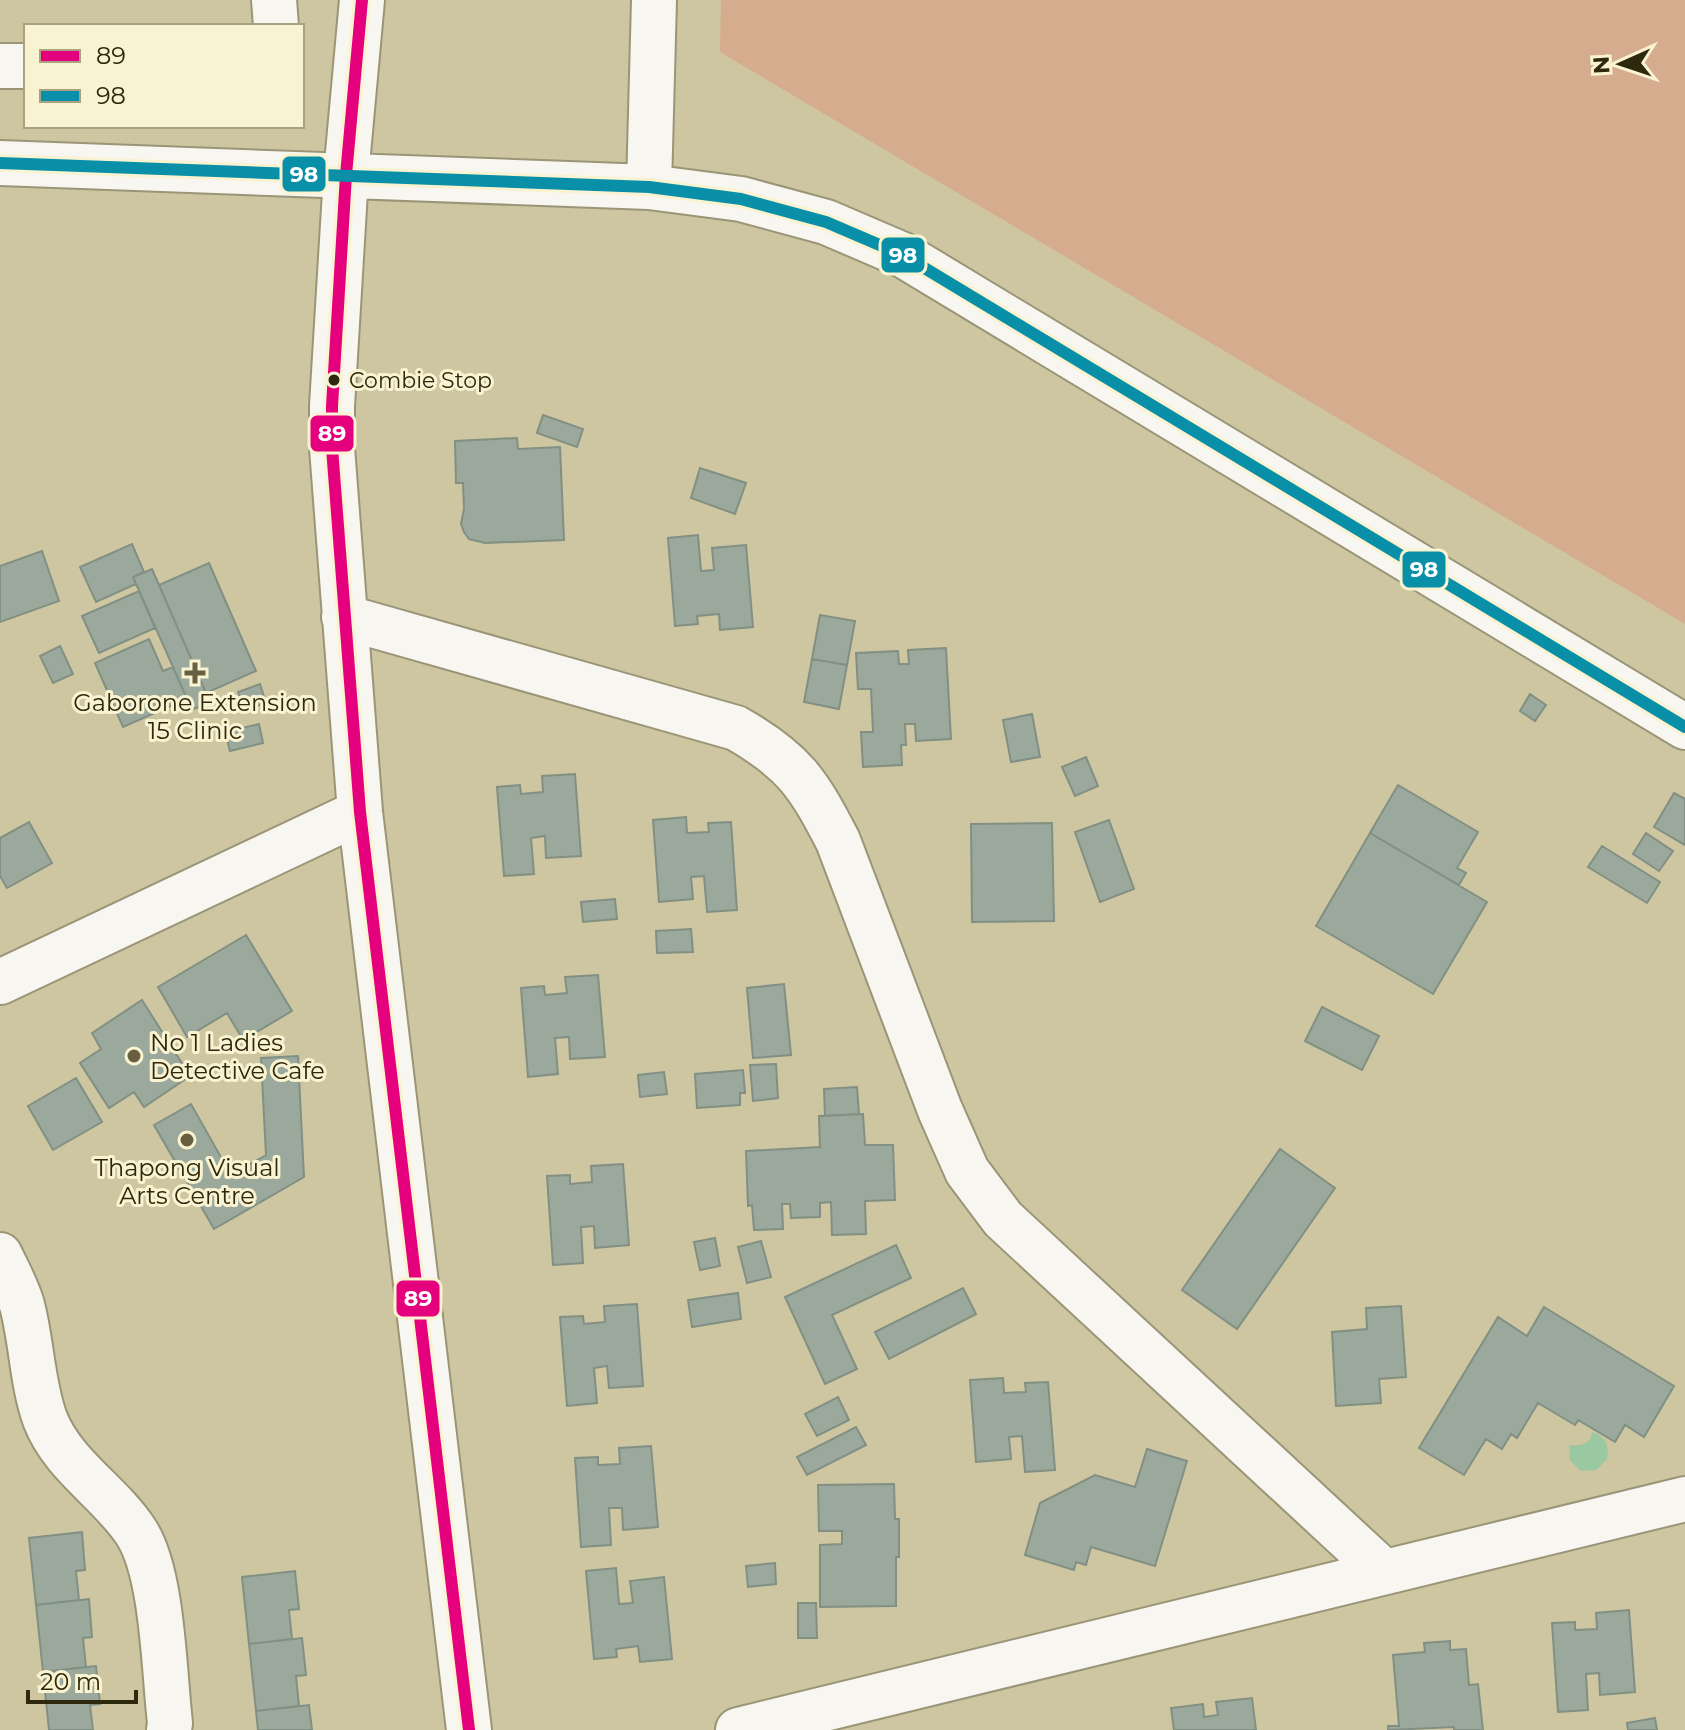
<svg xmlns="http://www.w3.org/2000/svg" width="1685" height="1730" font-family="Montserrat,sans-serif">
	<rect width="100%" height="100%" fill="#cec6a1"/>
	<path fill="#d6ac8f" d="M721,0h964v624l-965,-572z"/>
	<path fill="#9ac8a0" d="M1592,1432c13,4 18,14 15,27l-11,11 -15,1 -11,-11 -1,-15c10,1 21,1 23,-13z"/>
	<path fill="#9ba99d" stroke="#819083" stroke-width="2" d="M543,415l40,14 -6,18 -40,-14z
		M517,438l1,11 42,-2 4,93 -79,3 -16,-4 -5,-7 -3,-8 3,-15 -1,-26h-7l-1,-42z
		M700,468l46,15 -11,31 -44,-16z
		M698,535l3,36 13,-1 -2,-22 34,-3 7,82 -33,3 -1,-16 -22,2 1,8 -23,2 -7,-88z
		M132,544l12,28 -11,5 3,7 -40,18 -16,-35z
		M42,551l17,50 -59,21v-56z
		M209,563l47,108 -50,22 -47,-108z
		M152,569l58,133 -18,8 -59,-133z
		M139,591l16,37 -56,25 -17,-37z
		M820,615l35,6 -8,44 -35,-6z
		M149,639l14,32 10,-4 14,32 -64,28 -28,-64z
		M60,646l13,28 -20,9 -13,-27z
		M946,648l5,91 -35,2 -1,-17h-10l1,21h-5l1,20 -39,2 -2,-35h12l-2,-43h-13l-2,-36 42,-2 1,13h10l-1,-14z
		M812,659l35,6 -8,44 -35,-7z
		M260,684l6,19 -21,7 -7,-18z
		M1530,694l16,11 -11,16 -15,-10z
		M1032,714l8,43 -29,5 -8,-42z
		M259,724l4,19 -33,8 -5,-19z
		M1086,757l12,29 -23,10 -13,-29z
		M575,774l6,82 -35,2 -1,-22 -14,2 3,36 -30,2 -7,-89 23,-2 1,9 22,-2 -1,-16z
		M1398,785l80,47 -21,36 9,5 -7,12 -89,-52z
		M1674,793l11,6v46l-31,-18z
		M686,817l1,16 22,-1 -1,-9 23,-1 6,88 -30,2 -3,-36 -13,1 2,22 -34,3 -6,-82z
		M1109,820l25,69 -34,13 -25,-70z
		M29,822l23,41 -45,25 -7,-12v-38z
		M1052,823l2,98 -82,1 -1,-98z
		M1370,833l117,69 -54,92 -117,-68z
		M1646,833l27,18 -14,20 -26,-17z
		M1602,846l58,36 -13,21 -59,-36z
		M615,899l2,20 -34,3 -2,-20z
		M691,929l2,23 -36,1 -1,-22z
		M246,935l46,76 -49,29 -16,-27 -40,24 -29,-50z
		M598,975l7,82 -35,2 -1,-22 -14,1 3,36 -30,3 -7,-89 23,-2 1,9 22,-2 -2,-16z
		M784,984l7,71 -38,3 -6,-70z
		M142,1000l48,76 -46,31 -10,-15 -25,16 -29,-45 21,-14 -9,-16z
		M1322,1007l57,29 -17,34 -57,-29z
		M298,1056l6,121 -90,52 -60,-104 37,-21 40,71 35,-20 -5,-97z
		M776,1064l2,34 -25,3 -3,-36z
		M743,1070l2,23h-5v12l-43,3 -2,-34z
		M664,1072l3,22 -27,3 -2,-22z
		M76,1078l26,44 -49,28 -25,-44z
		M857,1087l2,27 -34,2 -1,-27z
		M863,1114l2,31h28l2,55 -30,1 1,33 -34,1 -1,-33 -11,1v14l-29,1 -1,-14h-8l1,25 -29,1 -2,-25 -4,1 -2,-55 74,-4 -1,-31z
		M1280,1149l55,39 -98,141 -55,-39z
		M623,1164l6,81 -34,3 -1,-22 -13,1 2,36 -30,2 -6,-89 23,-1v9l22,-2 -1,-16z
		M715,1238l5,28 -20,4 -6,-28z
		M761,1241l10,36 -24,6 -9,-36z
		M896,1245l15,33 -79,37 25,54 -32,15 -40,-87z
		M963,1288l13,26 -87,45 -14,-27z
		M738,1293l3,26 -49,8 -4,-27z
		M637,1304l6,82 -34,2 -2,-22 -13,2 3,35 -30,3 -7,-89 23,-1 1,8 21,-2 -1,-16z
		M1401,1306l5,71 -27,2 2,24 -45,3 -4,-74 35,-3 -1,-21z
		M1544,1307l130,79 -30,51 -19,-12 -10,17 -37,-22 -3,5 -37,-22 -21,35 -6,-4 -9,15 -16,-10 -22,36 -45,-27 79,-131 29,19z
		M1003,1378l1,15 22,-1 -1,-9 23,-1 7,88 -30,2 -3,-36 -13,1 2,22 -35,3 -6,-82z
		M838,1397l11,23 -32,16 -12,-22z
		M856,1427l10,18 -59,30 -10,-18z
		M651,1446l7,81 -35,3 -1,-22h-13l2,37 -30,2 -6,-89 23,-1v8l22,-1 -1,-16z
		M1147,1449l40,12 -32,105 -64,-19 -5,18 -10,-3 -2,8 -49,-15 15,-52 55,-28 40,12z
		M894,1484l1,35h4v38h-3v49l-76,1v-62l22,-1v-13h-23l-1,-46z
		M82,1532l3,38 -9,1 3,29 -43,5 -7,-67z
		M775,1563l1,21 -28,3 -2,-21z
		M616,1568l3,36 14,-1 -3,-22 34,-4 8,82 -32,3 -2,-16 -22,3 1,8 -23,2 -8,-88z
		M295,1571l4,38 -10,1 3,29 -43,5 -7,-67z
		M89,1599l3,38 -9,1 3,29 -43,5 -7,-67z
		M798,1603h18l1,35h-19z
		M1629,1610l6,82 -35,3 -1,-22 -13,1 2,36 -30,2 -6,-89 23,-1v8l22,-1 -1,-16z
		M302,1638l4,37 -10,1 3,30 -43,5 -7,-67z
		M1450,1641v9l16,-1 3,36 9,-1 5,46h-29v-3l-66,3v-4h11l-6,-71 32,-3 -1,-9z
		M96,1666l4,38 -10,1 3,25h-44l-6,-58z
		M1252,1698l4,32h-82l-3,-22 32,-4 1,13 14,-2 -2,-13z
		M309,1705l3,25h-54l-2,-19z
		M1655,1718l2,12h-29l-1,-7z"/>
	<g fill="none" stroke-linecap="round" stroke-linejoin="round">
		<g stroke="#9b9577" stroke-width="48">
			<path id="minor" d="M274,0l2,26
				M362,0l-16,175 -14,231v42l28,364 109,918
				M0,66h26
				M0,163l649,24 92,12 85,23 77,33 782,472
				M649,187l5,-187
				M344,617l392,111c58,33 72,55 102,113l102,269 27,61 36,48 380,352
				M0,982l360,-170
				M0,1255c8,17 17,33 22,50 10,38 10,78 23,114 18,47 65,73 91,113 27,41 28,140 34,191l-1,7
				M738,1730l947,-231"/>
		</g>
		<use href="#minor" stroke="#f8f6f1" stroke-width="44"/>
		<g stroke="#faf3d1" stroke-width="18">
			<path id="bus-1" d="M362,0l-16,175 -14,231v42l28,364 109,918"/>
		</g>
		<g stroke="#faf3d1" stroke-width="18">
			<path id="bus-2" d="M0,163l649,24 92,12 85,23 77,33 782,472"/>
		</g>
		<use href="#bus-1" stroke="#e5007d" stroke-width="12"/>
		<use href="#bus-2" stroke="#098fa7" stroke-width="12"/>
	</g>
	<circle fill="#2e280c" stroke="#faf3d1" stroke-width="3" cx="334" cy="380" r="7"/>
	<g fill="#665f40" stroke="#faf3d1" stroke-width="3">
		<path d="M191 661h8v8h8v8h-8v8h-8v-8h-8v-8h8z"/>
		<circle cx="134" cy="1056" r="8"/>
		<circle cx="187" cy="1140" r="8"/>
	</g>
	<g text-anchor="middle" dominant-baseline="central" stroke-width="6" stroke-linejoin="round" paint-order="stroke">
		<g font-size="22" fill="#2e280c" stroke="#faf3d1" text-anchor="start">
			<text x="349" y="380">Combie Stop</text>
		</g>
		<g font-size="24" fill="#2e280c" stroke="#faf3d1">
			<text x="195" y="702">Gaborone Extension<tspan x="195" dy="28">15 Clinic</tspan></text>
			<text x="150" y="1042" text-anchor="start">No 1 Ladies<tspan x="150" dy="28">Detective Cafe</tspan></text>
			<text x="187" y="1167">Thapong Visual<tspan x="187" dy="28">Arts Centre</tspan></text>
		</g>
	</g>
	<g stroke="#faf3d1" stroke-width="3">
		<rect x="281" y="155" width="46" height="38" rx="8" fill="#098fa7"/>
		<rect x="880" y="236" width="46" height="38" rx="8" fill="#098fa7"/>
		<rect x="309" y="414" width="46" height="39" rx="8" fill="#e5007d"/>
		<rect x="1401" y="550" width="46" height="39" rx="8" fill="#098fa7"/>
		<rect x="395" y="1279" width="46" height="39" rx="8" fill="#e5007d"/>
	</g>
	<g font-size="22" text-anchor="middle" font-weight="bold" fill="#fff">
		<text x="304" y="182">98</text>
		<text x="903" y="263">98</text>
		<text x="332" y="441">89</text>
		<text x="1424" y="577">98</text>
		<text x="418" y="1306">89</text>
	</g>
	<rect x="24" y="24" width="280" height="104" fill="#faf3d1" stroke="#a8a282" stroke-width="2"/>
	<rect x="40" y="50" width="40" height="12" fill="#e5007d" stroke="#a8a282" stroke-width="2"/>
	<text x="96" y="64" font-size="24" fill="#2e280c">89</text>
	<rect x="40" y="90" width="40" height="12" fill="#098fa7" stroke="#a8a282" stroke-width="2"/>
	<text x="96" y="104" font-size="24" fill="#2e280c">98</text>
	<g transform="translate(1621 64) rotate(267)" stroke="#faf3d1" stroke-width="6" paint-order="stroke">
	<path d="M0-6L14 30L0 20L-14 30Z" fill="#2e280c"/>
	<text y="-12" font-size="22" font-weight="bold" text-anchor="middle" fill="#2e280c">N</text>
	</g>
	<path d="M28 1690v12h108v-12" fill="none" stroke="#2e280c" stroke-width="4"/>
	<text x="40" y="1690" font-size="24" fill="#2e280c" stroke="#faf3d1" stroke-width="6" paint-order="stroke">20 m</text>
</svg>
